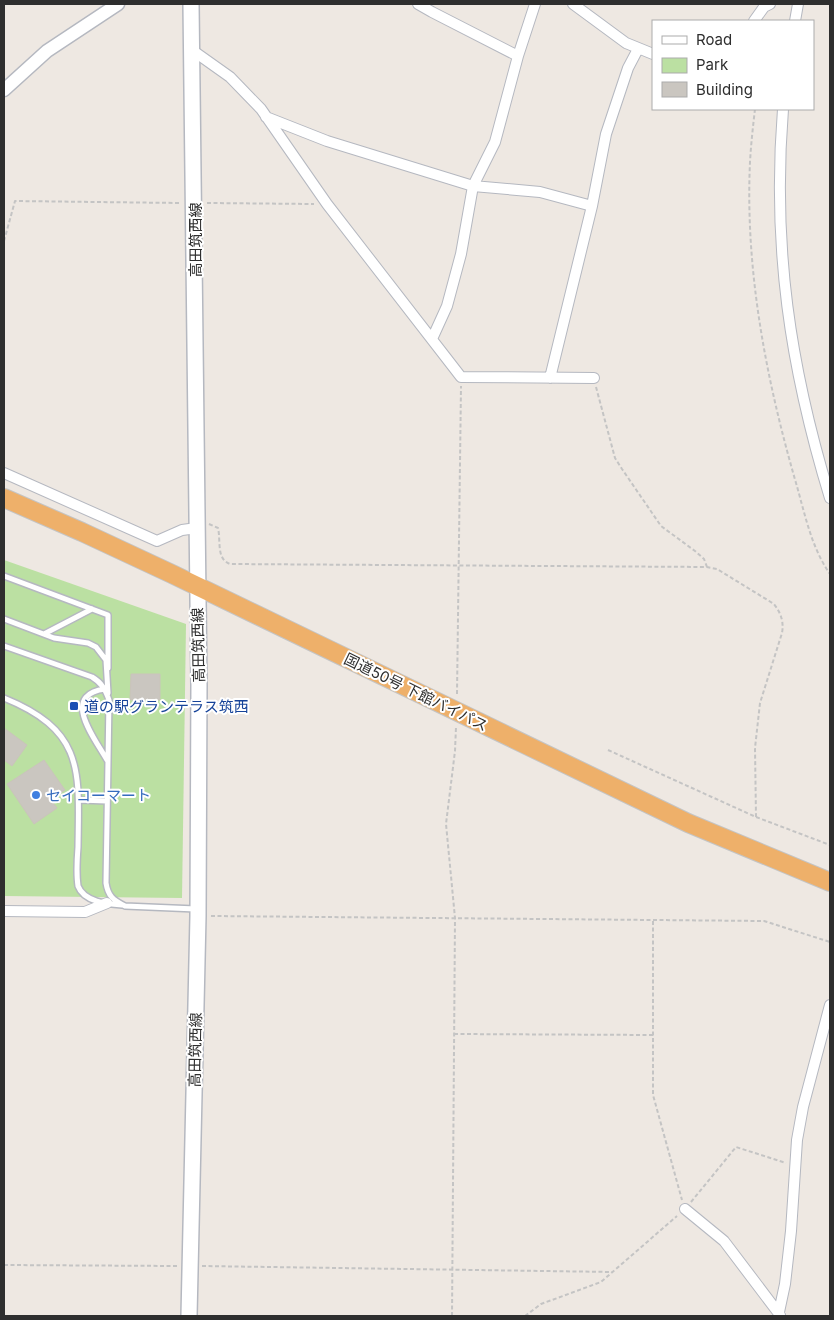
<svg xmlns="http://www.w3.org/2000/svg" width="834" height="1320" font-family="Inter,'Noto Sans JP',sans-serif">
	<rect width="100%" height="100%" fill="#eee8e2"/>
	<path fill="#bbe0a2" d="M4,560l182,64 -4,274 -178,-2z"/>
	<path fill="#cac6c0" stroke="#cac4bb" d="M131,674h29v26h-30z
		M4,728l23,17 -15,21 -8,-6z
		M44,760l21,30 -14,10 6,8 -23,16 -27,-40z"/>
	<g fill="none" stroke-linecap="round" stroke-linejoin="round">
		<g stroke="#b5b8c0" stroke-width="8">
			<path id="service" d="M4,576l104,39v53
				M4,619l50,19 34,5 8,4 10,13 2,33
				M44,634l48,-25
				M4,646l88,31c10,6 13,12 17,23l-3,183c2,13 7,17 19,23l71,3
				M105,689c-45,6 -11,48 2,71
				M4,698c81,33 75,73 74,149 -1,13 -2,26 0,39 6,16 29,18 44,19
				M79,800l28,1"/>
		</g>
		<g stroke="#b5b8c0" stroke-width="12">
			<path id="minor" d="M418,4l14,8 86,44
				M573,4l53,39 27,11
				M754,21l10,-14 6,-3
				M795,21l3,-17
				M192,50l38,27 31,32 66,95 134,173 133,1
				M783,109c-11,138 7,258 47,389
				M266,117l61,24 146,45 67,6 52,14
				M432,339l15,-33 14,-52 12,-68 22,-44 23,-86 17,-52
				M550,378l42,-172 14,-72 22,-66 10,-19
				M4,473l153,68 25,-11 15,-2
				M4,911l81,1 22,-9
				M685,1209l39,32 56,74
				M779,1312l6,-28 6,-53 6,-91 6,-33 27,-102"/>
		</g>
		<g stroke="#b5b8c0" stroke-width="15">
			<path id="tertiary" d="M4,90l43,-39 71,-47"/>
		</g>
		<g stroke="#b5b8c0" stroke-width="18">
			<path id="secondary" d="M189,1316l9,-400 1,-232 -8,-680"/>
		</g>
		<g stroke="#c4c4c4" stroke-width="20">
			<path id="trunk" d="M4,498l78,34 90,42 516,249 142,59"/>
		</g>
		<path stroke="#c4c4c4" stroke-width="2" stroke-dasharray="4 2.5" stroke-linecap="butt" d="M755,109c-2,17 -4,35 -5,53 -5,108 16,217 46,321 9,31 15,64 34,91
			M207,203l107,1
			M4,241l11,-40 164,2
			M596,387l19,71 7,11 39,57 34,25 9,8 3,8
			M209,524l9,4c3,13 -2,31 12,36l477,3 10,2 57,35c7,9 10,18 8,29l-22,70 -5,45 1,69
			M457,694l4,-308
			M608,750l148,67 74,28
			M211,916l553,5 66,21
			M653,921v174l29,105
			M454,1034l199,1
			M691,1202l45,-55 50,16
			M4,1265l173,1
			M202,1266l410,6
			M452,1316l3,-398 -9,-94 9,-73 1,-24
			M525,1316l16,-12 60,-22 76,-66"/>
		<use href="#service" stroke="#fff" stroke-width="5"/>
		<use href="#minor" stroke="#fff" stroke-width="10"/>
		<use href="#tertiary" stroke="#fff" stroke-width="12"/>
		<use href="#secondary" stroke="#fff" stroke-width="15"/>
		<use href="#trunk" stroke="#eeb06a" stroke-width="18"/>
	</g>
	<rect fill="#1a4fb4" stroke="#fff" stroke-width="2" x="69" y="701" width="10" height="10" rx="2.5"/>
	<circle fill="#3f7fe0" stroke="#fff" stroke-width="2" cx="36" cy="795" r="5"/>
	<g text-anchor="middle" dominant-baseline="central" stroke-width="4" stroke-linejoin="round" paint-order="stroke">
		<g font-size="15" fill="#2e2e2e" stroke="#fff">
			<text transform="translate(195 240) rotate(-90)">高田筑西線</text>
			<text transform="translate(198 645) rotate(-91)">高田筑西線</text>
			<text transform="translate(416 692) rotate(26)">国道50号 下館バイパス</text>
			<text transform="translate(195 1050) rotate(-89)">高田筑西線</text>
		</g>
		<g font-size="15" fill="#164399" stroke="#fff" text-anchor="start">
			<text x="84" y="706">道の駅グランテラス筑西</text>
		</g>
		<g font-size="15" fill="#366cbe" stroke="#fff" text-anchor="start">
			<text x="46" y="795">セイコーマート</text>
		</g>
	</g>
	<rect width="834" height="1320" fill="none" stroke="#2e2e2e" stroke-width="10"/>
	<rect x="652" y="20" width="162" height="90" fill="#ffffff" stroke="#ababab"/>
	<rect x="662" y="36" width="25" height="8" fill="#ffffff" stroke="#ababab"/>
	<text x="696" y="45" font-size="15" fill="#2e2e2e">Road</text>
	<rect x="662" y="58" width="25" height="15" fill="#bbe0a2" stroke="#ababab"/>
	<text x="696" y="70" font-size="15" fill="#2e2e2e">Park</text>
	<rect x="662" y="82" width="25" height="15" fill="#cac6c0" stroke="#ababab"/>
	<text x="696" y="95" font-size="15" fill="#2e2e2e">Building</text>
</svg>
